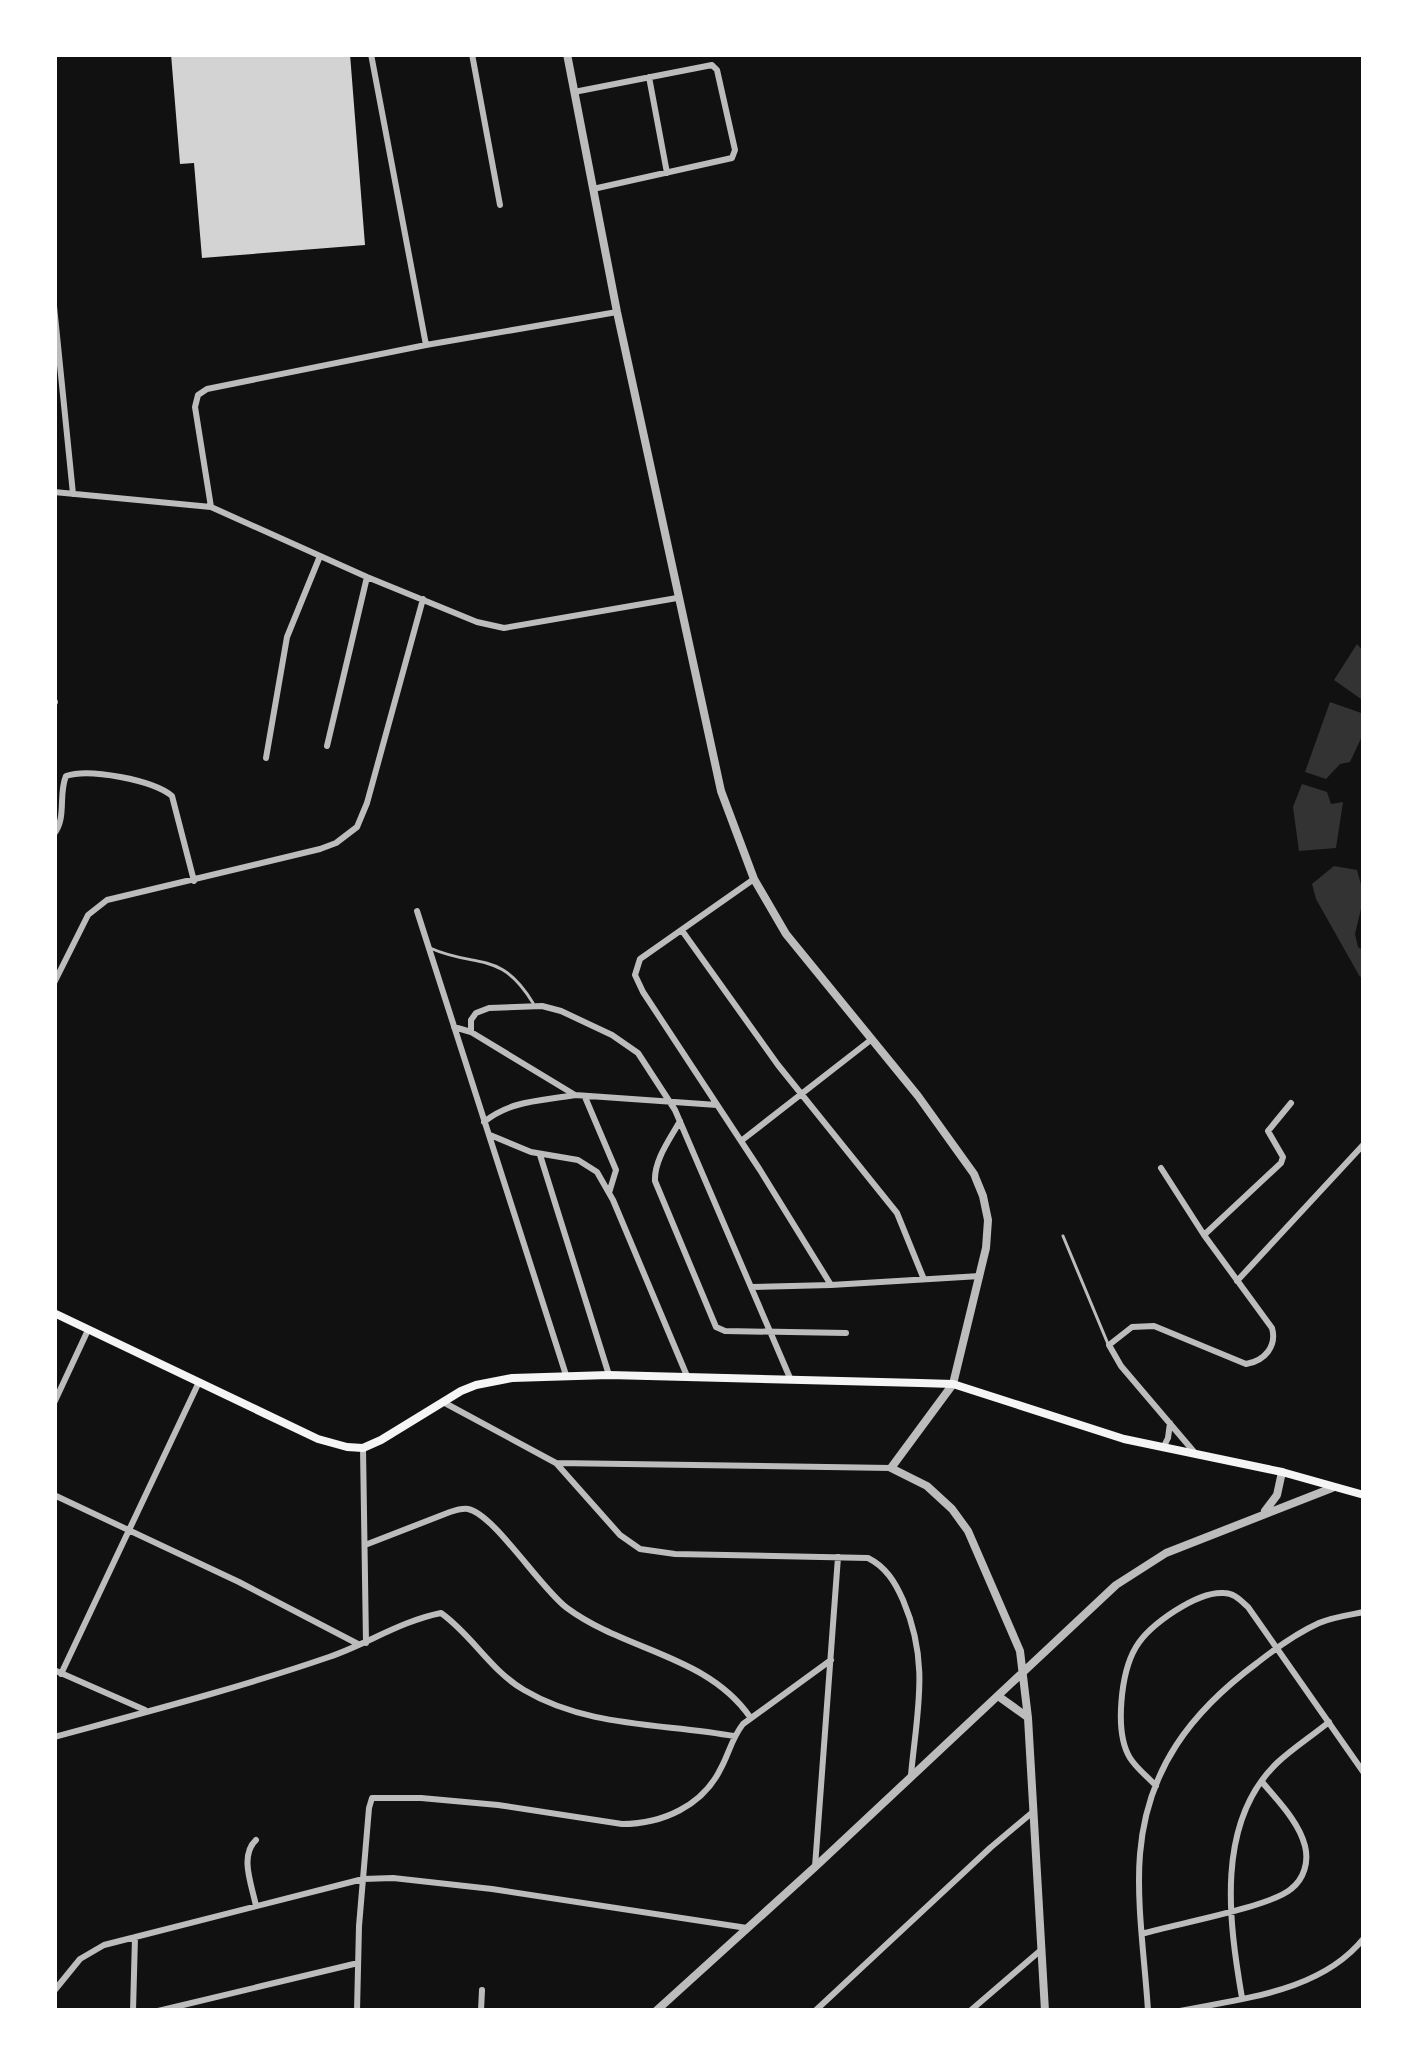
<svg xmlns="http://www.w3.org/2000/svg" width="1418" height="2065" font-family="'DM Sans',sans-serif">
	<rect width="100%" height="100%" fill="#111"/>
	<path fill="#333" d="M1357,644l7,8v49l-30,-21z
		M1330,702l34,12v18l-14,30 -10,2 -14,15 -21,-7z
		M1302,784l25,8 4,12 12,-2 -7,46 -37,3 -6,-44z
		M1334,866l23,4 7,26 -9,38 3,13 6,4v24l-4,2 -44,-78 -4,-15z"/>
	<path fill="#d3d3d3" d="M171,54h179l15,191 -163,13 -8,-95 -14,1z"/>
	<g fill="none" stroke-linecap="round" stroke-linejoin="round">
		<path stroke="#bcbcbc" stroke-width="3" d="M430,948c47,21 70,1 103,55
			M1063,1236l45,108"/>
		<path stroke="#bcbcbc" stroke-width="6" d="M371,54l55,291
			M472,54l28,151
			M649,77l18,96
			M574,92l138,-27 5,5 18,80 -3,8 -139,31
			M54,306l19,188
			M54,492l157,15 156,70 110,45 27,6 173,-30
			M211,507l-16,-100 3,-12 9,-6 219,-44 191,-33
			M54,702h1
			M327,746l40,-169
			M266,758l21,-121 33,-81
			M54,834c13,-17 4,-39 12,-58 23,-8 87,4 106,20l22,85
			M754,879l-114,80 -5,16 8,17 117,178 71,115 149,-9
			M417,911l149,464
			M683,932l95,133 119,148 26,64
			M54,983l34,-68 19,-15 213,-51 16,-6 21,-16 10,-24 56,-204
			M454,1027l17,5 104,63 142,10
			M471,1032v-12l5,-7 13,-5 53,-2 19,5 51,24 26,18 37,57 115,268
			M585,1097l31,73 -7,23
			M680,1121c-10,18 -26,39 -25,60l61,146 9,4 121,2
			M484,1122c27,-22 58,-21 91,-27
			M490,1135l41,17 47,8 19,12 16,28 74,176
			M741,1141l131,-102
			M540,1155l69,220
			M1161,1168l43,67 68,93c5,18 -7,33 -26,36l-92,-38 -22,1 -23,18 12,21 74,87
			M1204,1235l77,-72 2,-6 -15,-26 23,-28
			M1237,1281l127,-137
			M751,1287l80,-2
			M443,1402l113,61 335,5
			M54,1403l34,-73
			M363,1448l3,195
			M1163,1448l5,-10 2,-15
			M556,1463l64,72 20,14 35,5 193,4c18,9 27,24 35,42 27,63 14,110 8,175
			M54,1495l185,87 119,62
			M365,1545l85,-33c6,-2 12,-4 18,-3 26,5 73,80 99,99 58,43 140,47 183,109
			M54,1670l91,40
			M61,1674l138,-292
			M54,1737c92,-25 185,-49 275,-80 38,-13 72,-36 112,-44 31,22 50,58 83,77 64,38 139,33 210,46
			M1156,1786c-8,-9 -19,-17 -26,-28 -16,-26 -9,-86 6,-111 13,-22 61,-56 88,-54 10,0 16,7 24,14l116,166
			M815,1867l23,-310
			M256,1906c-4,-21 -17,-50 0,-66
			M1145,1933c31,-9 125,-26 146,-44 13,-10 18,-27 14,-43 -6,-24 -27,-45 -42,-63
			M54,1991l26,-32 24,-14 259,-66 30,-1 99,11 255,39
			M1242,1998c-13,-76 -27,-175 35,-235 16,-15 35,-27 52,-41
			M133,2011l2,-74
			M158,2011l200,-48
			M357,2011l2,-85 10,-118 3,-10h49l77,7 124,19c40,0 81,-18 99,-56 8,-15 11,-30 22,-44l88,-64
			M481,2011l1,-21
			M815,2011l175,-163 44,-37
			M970,2011l71,-61
			M1148,2011c-3,-50 -12,-108 -8,-157 7,-85 51,-142 117,-191 19,-15 40,-30 62,-40 14,-6 30,-8 45,-11
			M1180,2011c63,-13 141,-19 184,-73"/>
		<path stroke="#bcbcbc" stroke-width="8" d="M567,54l50,258 104,479 33,88 32,55 132,162 56,78 9,22 5,24 -2,28 -33,136 -62,84 36,18 25,23 16,22 52,120 8,67 17,293
			M1265,1511l12,-16 5,-23
			M998,1696l28,20
			M656,2011l159,-144 301,-282 50,-32 166,-65"/>
		<path stroke="#f5f5f5" stroke-width="8" d="M54,1313l264,126 29,8 16,1 18,-8 80,-49 15,-6 36,-7 97,-3 311,8 33,1 171,55 158,33 82,23"/>
	</g>
	<rect width="1418" height="2065" fill="none" stroke="#ffffff" stroke-width="114"/>
</svg>
